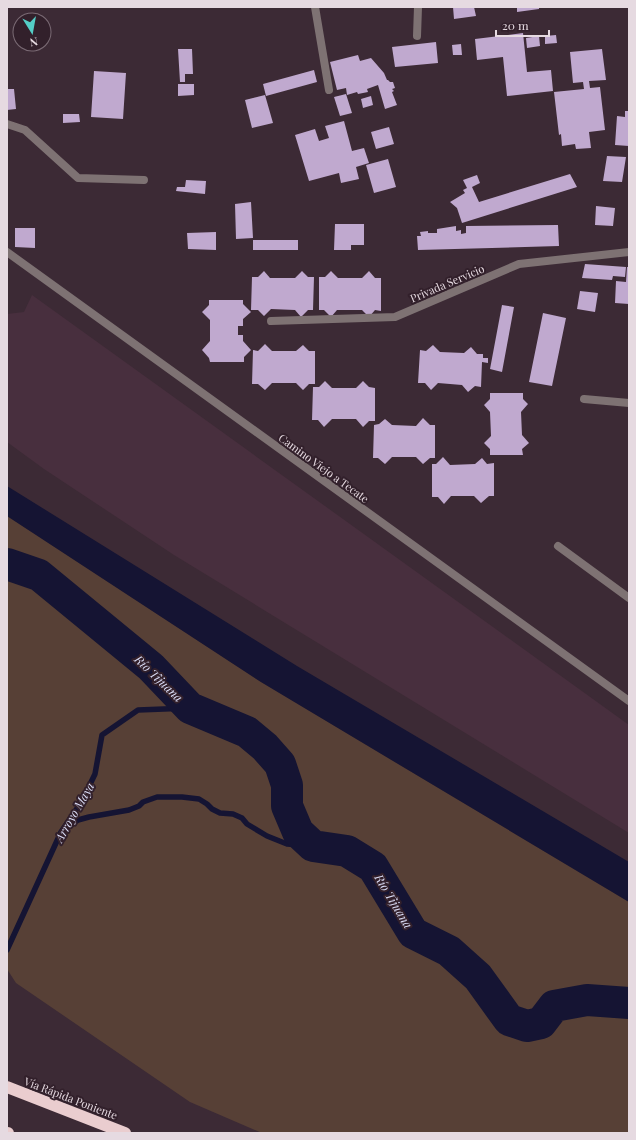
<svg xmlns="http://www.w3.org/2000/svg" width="636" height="1140" font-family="'Playfair Display',serif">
	<rect width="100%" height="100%" fill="#3c2a35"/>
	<path fill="#482f3e" d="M32,295l597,430v108l-455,-278 -130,-86 -37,-27v-128l17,-2z"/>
	<path fill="#574036" d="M7,516l254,166 368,220v231h-367l-72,-31 -174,-119 -9,-14z"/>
	<path fill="#151433" d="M7,486l290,180 332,196v40l-368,-220 -254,-166z"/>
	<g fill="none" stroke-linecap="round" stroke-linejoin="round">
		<path stroke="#151433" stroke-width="5.5" d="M64,830l14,-10 11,-3 40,-7 10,-4 4,-4 14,-5h25l17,2 8,5 5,5 8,4 13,1 9,4 5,6 20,12 20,8 26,2
			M7,950l54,-118 21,-31 13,-27 7,-39 36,-25 52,-2"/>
		<path stroke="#151433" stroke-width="32" d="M7,564l32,11 112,92 39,41 57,24 18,15 15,17 7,21v21l11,26 15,14 34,5 26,16 40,66 36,18 29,26 31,43 18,6 14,-3 13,-17 33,-6 42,3"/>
	</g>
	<path fill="#c0a9cf" d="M453,7h21l2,9 -22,3z
		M517,7h22v2l-22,3z
		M523,33l4,39 24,-2 2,21 -46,5 -4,-39 -26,3 -2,-21z
		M556,35l1,8 -12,1v-8z
		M539,36l1,10 -13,2 -1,-10z
		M436,42l2,21 -43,4 -3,-20z
		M461,44l1,11h-9l-1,-10z
		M178,49h14l1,25h-8v8h-5z
		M602,49l4,31 -17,1 1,7 10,-1 5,43 -16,2 2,16 -15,1 -1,-5 -13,2 -1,-12 -2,1 -5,-43 30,-3 -1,-7 -10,1 -3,-31z
		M358,55l2,6 11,-3 13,15 3,7h1l2,2h3l2,6 -3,1 2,2 -2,1 5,13 -12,4 -7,-24 -11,4 1,3 -10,2 -1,-2 -10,3 -1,-7 -9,2 -7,-28z
		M314,70l3,12 -51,14 -3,-12z
		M94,71l32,2 -3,46 -32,-2z
		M178,84h16v11l-16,1z
		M7,89h7l2,20 -9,1z
		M346,94l6,19 -12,3 -6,-19z
		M265,95l8,28 -21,5 -7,-28z
		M371,96l2,9 -10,3 -2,-9z
		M625,111h4v35l-14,-1 2,-29 8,1z
		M63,114h16l1,8 -17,1z
		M344,121l8,30 12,-3 5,15 -13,4 3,12 -18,4 -2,-10 -30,8 -14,-46 20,-6 4,12 10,-3 -4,-12z
		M389,127l5,17 -18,5 -5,-17z
		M607,156l19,1 -4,25 -19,-1z
		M388,159l8,28 -22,6 -8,-28z
		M570,174l7,13 -115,36 -5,-15 -7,-6 15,-9 -2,-3 4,-2 -4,-8 14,-5 3,8 -8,4 7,15z
		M186,180l20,1 -1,13 -29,-3 1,-4h8z
		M251,202l2,36 -17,1 -1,-35z
		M596,206l19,2 -2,18 -18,-1z
		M335,224h29v21h-13v5h-17z
		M558,225l1,21 -141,4 -1,-14h4l-1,-4 8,-1v2h9v-4l19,-3v5l5,-1v4l5,-1v-7z
		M15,228h20v20l-20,-1z
		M216,232v18l-28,-1 -1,-16z
		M253,240h45v10h-45z
		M585,264l41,3 -1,10 -12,-1 -1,4 -30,-2z
		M627,267h2v37l-14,-1 1,-22 10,1z
		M264,271l6,7h25l7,-7 6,6h6l-1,33h-5l-7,7 -6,-7 -24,-1 -7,7 -6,-6h-7l1,-33h6z
		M331,271l7,7h24l7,-7 6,7h6v33l-6,-1 -6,7 -7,-7h-25l-6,7 -7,-7h-5v-33h6z
		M580,291l18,2 -3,19 -18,-3z
		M209,300h34v4l8,8 -8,7v7h-5v9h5v6l8,9 -7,7v5h-34l-1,-4 -7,-8 8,-9v-21l-8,-8 7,-7z
		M502,305l12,2 -12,65 -12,-3z
		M543,313l23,5 -14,68 -23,-4z
		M265,344l7,7h24l7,-6 6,6h6v33h-6l-6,6 -7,-7h-24l-7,7 -7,-6h-6l1,-34 5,1z
		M433,345l7,7 24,1 7,-6 6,7h6v4h5v5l-6,-1 -1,25 -6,-1 -7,6 -6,-7 -24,-2 -7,7 -6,-7h-7l2,-33 6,1z
		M325,381l7,7h24l7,-7 6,6 6,1v33h-6l-6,6 -7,-8h-24l-8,8 -6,-7h-6l1,-33h6z
		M490,393h33v6l5,5 -7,8 1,23 7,8 -7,6 1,6h-33v-6l-6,-6 7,-7 -1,-24 -6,-7 6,-6z
		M423,418l7,7h5v33h-5l-7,6 -7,-7h-24l-7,7 -7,-6h-5l1,-33 5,-1 6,-5 7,6 24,1z
		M443,457l7,8 25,-1 7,-6 5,6 7,-1v33h-5l-8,7 -7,-7h-23l-7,8 -6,-7h-6v-33h4z"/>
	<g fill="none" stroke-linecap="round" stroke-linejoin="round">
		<path stroke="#7e7273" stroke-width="8" d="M417,36l1,-29
			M7,124l18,6 53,48 66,2"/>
		<path stroke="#7e7273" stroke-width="8" d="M315,7l14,83
			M7,252l622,449
			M271,321l124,-4 124,-53 110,-12
			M584,399l45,4
			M558,546l71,52"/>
		<path stroke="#eacdcf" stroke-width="12" d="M7,1087l118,46
			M7,1133h1"/>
	</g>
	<g text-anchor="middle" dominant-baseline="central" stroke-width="4" stroke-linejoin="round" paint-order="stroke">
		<g font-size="11" fill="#e6dae1" stroke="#32202b">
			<text transform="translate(447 283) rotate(-23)">Privada Servicio</text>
			<text transform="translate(324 468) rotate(36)">Camino Viejo a Tecate</text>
			<text transform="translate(71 1098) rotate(21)">Vía Rápida Poniente</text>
		</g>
		<g font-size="12" font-style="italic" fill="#dcdef8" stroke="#32202b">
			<text transform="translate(159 678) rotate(44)">Río Tijuana</text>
			<text transform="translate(74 812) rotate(-60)">Arroyo Maya</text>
			<text transform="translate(394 901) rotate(59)">Río Tijuana</text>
		</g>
	</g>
	<rect width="636" height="1140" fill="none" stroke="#e6dae1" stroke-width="16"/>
	<g transform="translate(32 32) rotate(169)"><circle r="19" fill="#32202b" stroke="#7a6a74"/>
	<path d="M0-3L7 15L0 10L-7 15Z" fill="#54cdc6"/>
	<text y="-6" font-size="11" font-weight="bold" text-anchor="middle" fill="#e6dae1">N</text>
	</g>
	<path d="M496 30v6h53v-6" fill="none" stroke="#e6dae1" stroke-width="2"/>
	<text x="502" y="30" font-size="12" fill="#e6dae1" stroke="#32202b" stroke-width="3" paint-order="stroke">20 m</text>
</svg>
